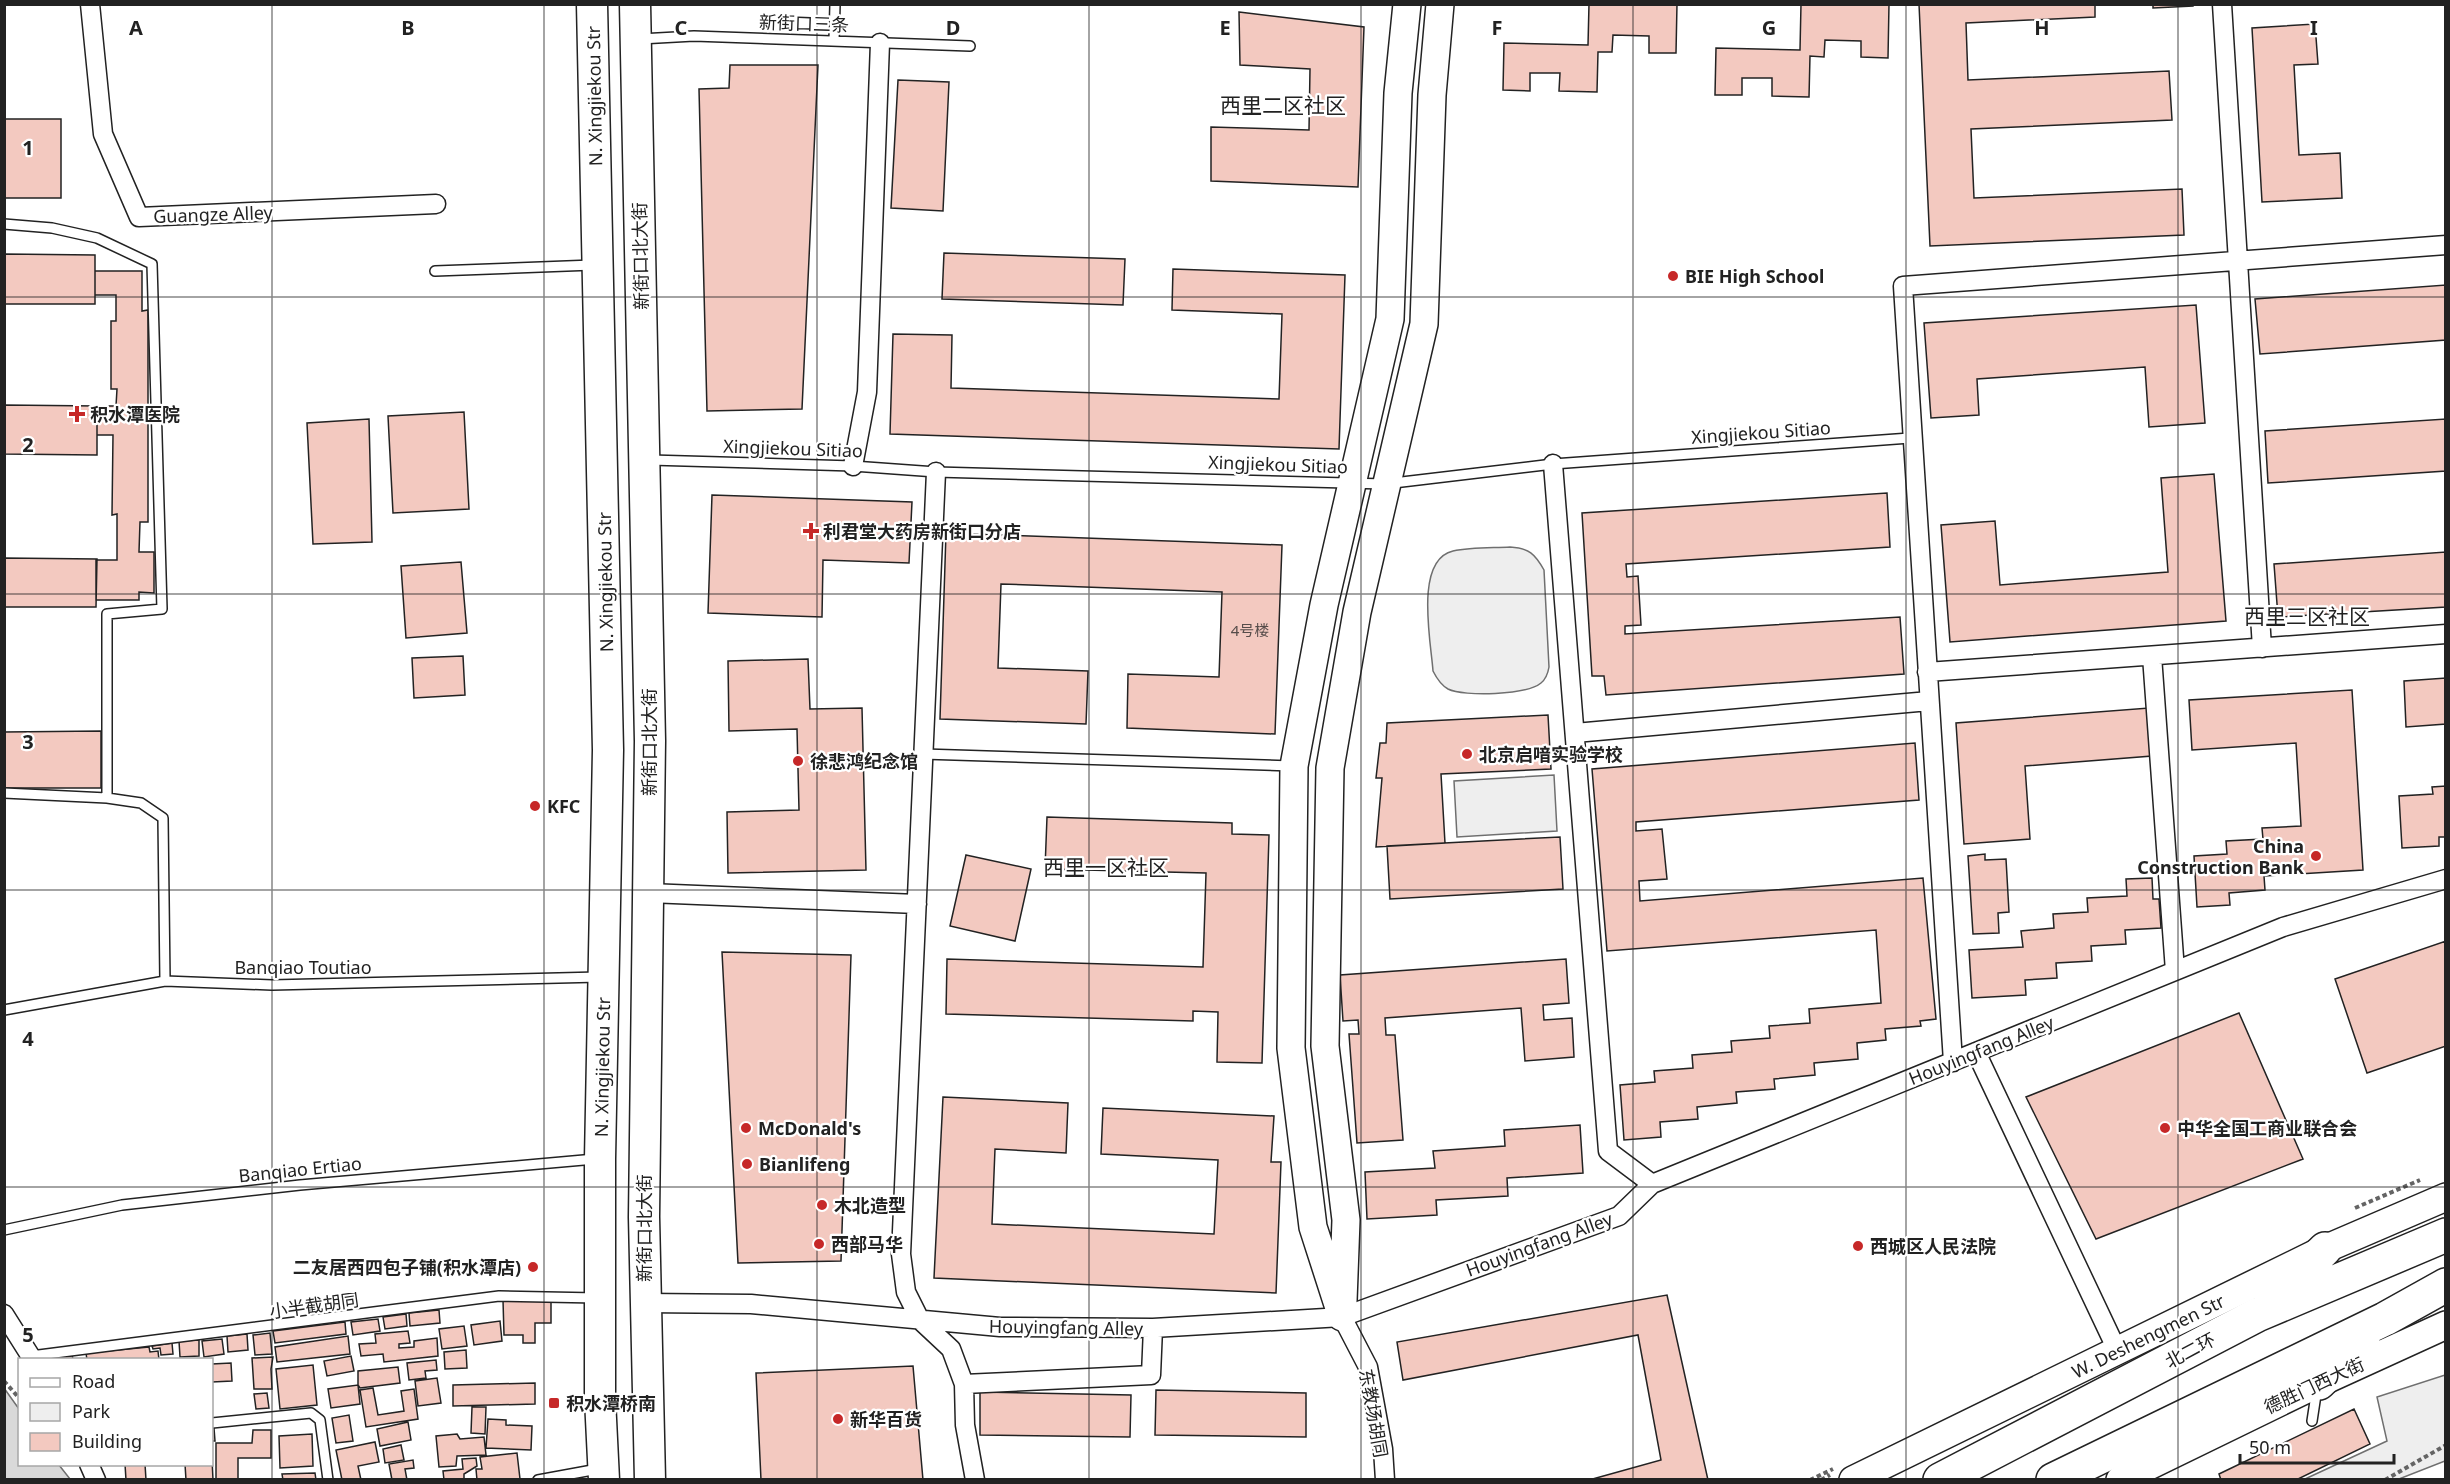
<svg xmlns="http://www.w3.org/2000/svg" width="2450" height="1484" font-family="'Noto Sans','Noto Sans SC',sans-serif">
	<rect width="100%" height="100%" fill="#fff"/>
	<path fill="#eee" stroke="#6f6f6f" stroke-width="1.5" d="M1510,547c19,1 25,7 34,23l5,97c-1,6 -3,12 -8,16 -14,12 -77,14 -93,6 -7,-4 -11,-10 -15,-18 -2,-29 -19,-111 20,-120 18,-4 39,-3 57,-4z
		M1554,775l3,56 -100,6 -3,-56z
		M2445,1375v86l-46,18h-94l82,-38 -10,-44z"/>
	<path fill="#d9d9d9" stroke="#6f6f6f" stroke-width="1.5" d="M4,1388l15,21 1,55 39,1 11,14h-65z"/>
	<path fill="#f3c9c0" stroke="#222" stroke-width="1.5" d="M1589,4h88l-1,49h-27v-17l-36,-1 -1,17h-14l-1,40 -38,-1 1,-18h-30v18l-27,-1 1,-47 84,2z
		M1801,4h88l-1,54 -27,-1v-16l-36,-1 -1,17 -14,-1 -1,41 -37,-1v-18h-30v17h-27l1,-47 84,2z
		M1919,4h176v13l-129,6 2,57 201,-9 3,49 -201,9 3,69 208,-9 2,46 -254,11z
		M2153,4h40v2l-40,2z
		M1239,12l125,15 -6,160 -147,-6v-54l98,3 1,-61 -70,-4z
		M2315,24l3,40 -24,1 5,90 41,-2 2,45 -80,4 -10,-174z
		M730,65h88l-16,344 -95,2 -8,-322 30,-1z
		M898,80l51,2 -6,129 -52,-3z
		M4,119h57v79h-57z
		M944,253l181,6 -2,46 -181,-6z
		M4,254l91,1v49h-91z
		M1173,269l172,6 -6,174 -449,-15 3,-100 59,1 -1,53 328,11 3,-85 -110,-4z
		M95,271h47v40l6,-1v212h-8l-1,30h15v41l-15,-1v8h-43v-40h21v-46l-5,1 1,-80h-16v-29h19l1,-17h-6v-68h5v-26h-21z
		M2446,285v55l-186,14 -5,-55z
		M2196,305l9,118 -56,4 -4,-60 -168,12 2,36 -48,3 -7,-95z
		M4,405l93,1v49l-93,-1z
		M464,412l5,97 -76,4 -5,-97z
		M369,419l3,123 -59,2 -6,-121z
		M2446,419v52l-178,12 -3,-52z
		M2214,474l12,147 -276,21 -9,-117 54,-4 5,64 168,-13 -7,-94z
		M1887,493l3,54 -264,17 1,13 11,-1 3,49 -16,1v8l275,-17 4,57 -298,21 -2,-19h-12l-10,-163z
		M712,495l200,7 -3,61 -86,-3 -1,57 -114,-4z
		M946,533l336,12 -7,189 -148,-6 1,-54 91,3 3,-85 -221,-8 -3,84 90,3 -2,53 -146,-5z
		M2446,552v55l-168,10 -4,-53z
		M4,558l93,1 -1,48h-92z
		M461,562l6,71 -61,5 -5,-72z
		M463,656l2,39 -51,3 -2,-40z
		M808,659l2,50 52,-1 4,162 -138,3 -1,-61 72,-2 -2,-81 -68,2 -1,-70z
		M2446,678v46l-40,3 -2,-46z
		M2352,690l11,180 -99,6 1,14 -36,3 1,12 -33,2 -3,-51 33,-2 -1,-13 37,-2 -1,-11 39,-2 -5,-83 -104,7 -3,-50z
		M2149,708l3,48 -127,10 5,73 -66,5 -8,-121z
		M1548,715l3,54 -110,5 4,69 -69,4 6,-69h-6l4,-35h6l1,-20z
		M101,731v57h-97v-56z
		M1915,743l4,57 -283,22v9l26,-2 5,50 -28,2 1,20 283,-23 13,141 -16,2 1,5 -36,3 1,11 -29,3 1,16 -44,4 1,12 -41,4 1,10 -39,3 1,11 -40,4 1,12 -38,3 1,15 -37,3 -4,-55 35,-3 -1,-11 39,-3 -1,-13 40,-3 -1,-11 39,-3 -1,-12 41,-3 -1,-14 72,-6 -5,-73 -269,21 -15,-182z
		M2446,786v51h-7v9l-37,2 -3,-52 34,-2 -1,-7z
		M1047,817l185,6v11l37,1 -7,228 -45,-1 1,-50 -25,-1v10l-247,-7 1,-55 256,8 3,-94 -161,-4z
		M1560,837l3,52 -173,10 -3,-53z
		M1985,854v6l21,-1 3,53 -11,1 1,20 -26,1 -5,-78z
		M966,855l65,14 -16,72 -65,-15z
		M2152,878l1,21h6l2,29 -36,2 1,14 -35,2 1,15 -36,2 1,15 -32,2 1,15 -54,3 -3,-48 54,-3 -2,-16 33,-3 -1,-14 35,-2 -1,-14 40,-2 -1,-17z
		M2446,941v105l-79,27 -32,-94z
		M722,952l129,3 -10,306 -103,2z
		M1566,959l3,44 -26,2 1,15 28,-2 2,39 -49,4 -4,-53 -136,10 1,17h9l8,105 -46,3 -8,-109h10l-1,-14 -15,1 -3,-46z
		M2239,1013l64,146 -207,80 -70,-142z
		M943,1097l125,6 -2,50 -71,-4 -3,75 222,10 4,-74 -117,-6 2,-46 171,8 -3,46h10l-5,131 -342,-15z
		M1580,1125l3,48 -76,5 1,18 -72,4 1,15 -70,4 -2,-47 70,-4 -2,-17 72,-5 -1,-16z
		M1667,1295l41,185h-119l72,-20 -23,-125 -235,45 -6,-38z
		M503,1300h48v23h-16v20h-12v-8h-19z
		M439,1310l1,13 -30,3 -1,-13z
		M406,1314l1,12 -22,3 -2,-12z
		M378,1319l2,12 -27,4 -2,-13z
		M500,1321l2,20 -28,4 -3,-20z
		M345,1322l1,12 -71,9 -2,-12z
		M464,1326l3,20 -25,3 -3,-20z
		M408,1331l2,12 -11,1v4l15,-1v-6l23,-3 1,18 -54,6 -1,-8 -22,2 -2,-12 17,-1 -1,-9z
		M270,1333l2,21 -17,1 -2,-20z
		M247,1334l1,16 -20,2 -1,-16z
		M348,1336l2,18 -73,8 -2,-15z
		M222,1339l2,15 -20,3 -2,-16z
		M199,1340v16l-19,1 -1,-16z
		M172,1343l1,11 -12,1 -1,-7 -7,1 -1,-3z
		M149,1347l1,5 8,-1 1,9h-72l-1,-7z
		M466,1350l1,18 -22,1 -1,-17z
		M72,1354l1,6h-19v-3z
		M351,1356l3,15 -27,5 -3,-15z
		M273,1357l-2,12 1,20h-18l-2,-31z
		M436,1360l1,10 -12,1 1,7 -17,2 -2,-17z
		M231,1363l1,18 -20,1v-18z
		M313,1365l4,40 -37,4 -4,-40z
		M913,1366l10,114h-162l-5,-107z
		M398,1367l2,16 -40,5 -2,-3v-14z
		M437,1378l4,25 -23,3 -3,-25z
		M535,1383v21l-82,2v-21z
		M358,1385l2,19 -29,4 -3,-19z
		M373,1388l5,27 26,-4 -3,-20 13,-2 4,30 -52,8 -6,-37z
		M1156,1390l150,3v44l-151,-2z
		M980,1392l151,3 -1,42 -150,-2z
		M267,1393l2,15 -13,1 -2,-15z
		M472,1407h14l-1,27 -14,-1z
		M2354,1409l16,35 -74,36h-75l-2,-6z
		M349,1415l4,26 -17,2 -4,-25z
		M488,1419l18,1v5l26,1 -1,24 -45,-2z
		M408,1422l3,18 -31,6 -3,-17z
		M212,1428h2l1,13h-3z
		M253,1430h18v28h-33v22h-22v-37h36z
		M312,1434l1,32 -33,2 -1,-32z
		M457,1434l3,5 24,-2 2,18 -29,1 -1,10 -17,1 -3,-31z
		M375,1442l4,20 -21,4 3,14h-19l-6,-30z
		M401,1445l3,15 -19,3 -2,-14z
		M517,1453l3,26 -43,1 -1,-11h6l-2,-12z
		M476,1458l1,8 -13,8v6h-20l-1,-9 20,-2 -1,-10z
		M212,1459l1,21h-27l-1,-16h27z
		M413,1460l1,8 -9,1 2,11h-15l-3,-16z
		M125,1464h20l1,16h-20z
		M315,1473l1,7h-33l-1,-6z"/>
	<g fill="none" stroke-linecap="round" stroke-linejoin="round">
		<g stroke="#222" stroke-width="12">
			<path id="lane" d="M640,39l54,-3 276,10
				M834,41l1,-37
				M4,224l48,4 45,10 55,26 10,345 -55,5v184
				M435,271l158,-6
				M650,460l203,6 83,6 449,12 168,-20 357,-26
				M923,754l369,12
				M4,793l103,5 34,5 22,15 2,163
				M4,1010l161,-29 107,4 327,-8
				M4,1230l118,-25 178,-20 295,-26
				M31,1356l468,-60 98,2
				M2312,1421l5,-33
				M212,1423l99,-10 9,7 8,60
				M538,1480l60,-11"/>
		</g>
		<g stroke="#222" stroke-width="21">
			<path id="street" d="M90,4l13,130 36,83 297,-13
				M2222,4l40,644
				M1553,464l55,687 44,33
				M853,466l14,-74 13,-349
				M936,472l-35,782 5,38 14,28 31,29 13,35 1,41 10,55
				M2152,656l23,315
				M1927,672l519,-38
				M1575,733l354,-32
				M649,893l268,11
				M1976,1052l141,298
				M1953,1062l-50,-776 543,-41
				M644,1303l107,1 249,23 153,1 189,-11 277,-101 33,-32 631,-257 163,-48
				M4,1314l29,46
				M1342,1317l26,50 15,82 2,31
				M964,1384l187,-9 2,-47
				M89,1464l7,16"/>
		</g>
		<g stroke="#222" stroke-width="30">
			<path id="secondary" d="M1343,1301l3,-81 -21,-174 5,-278 27,-156 67,-288 8,-229 8,-91
				M1342,1317l-29,-90 -22,-179 3,-282 30,-161 66,-286 8,-226 9,-89
				M1853,1480l472,-231 121,-52
				M2120,1480l199,-97 127,-58"/>
		</g>
		<g stroke="#222" stroke-width="33">
			<path id="primary" d="M592,4l16,746 -8,409v240l4,81
				M635,4l15,737 -6,476 6,263"/>
		</g>
		<g stroke="#222" stroke-width="36">
			<path id="highway" d="M2270,1303l55,-54
				M2319,1383l44,-43
				M1940,1480l317,-165 189,-80
				M2053,1480l332,-161 61,-34"/>
		</g>
		<path stroke="#646464" stroke-width="4" stroke-dasharray="4.5 3" stroke-linecap="butt" d="M2355,1208l65,-28
			M4,1381l16,18
			M1810,1480l23,-11
			M1821,1480l9,-5
			M2385,1480l61,-35"/>
		<use href="#lane" stroke="#fff" stroke-width="9"/>
		<use href="#street" stroke="#fff" stroke-width="18"/>
		<use href="#secondary" stroke="#fff" stroke-width="27"/>
		<use href="#primary" stroke="#fff" stroke-width="30"/>
		<use href="#highway" stroke="#fff" stroke-width="33"/>
	</g>
	<path fill="none" stroke="#222" stroke-width="1.5" stroke-opacity="0.55" d="M272,4v1476M544,4v1476M817,4v1476M1089,4v1476M1361,4v1476M1633,4v1476M1906,4v1476M2178,4v1476M4,297h2442M4,594h2442M4,890h2442M4,1187h2442"/>
	<g fill="#c62828" stroke="#fff" stroke-width="2">
		<circle cx="1673" cy="276" r="6"/>
		<path d="M74 405h6v6h6v6h-6v6h-6v-6h-6v-6h6z"/>
		<path d="M808 522h6v6h6v6h-6v6h-6v-6h-6v-6h6z"/>
		<circle cx="1467" cy="754" r="6"/>
		<circle cx="798" cy="761" r="6"/>
		<circle cx="535" cy="806" r="6"/>
		<circle cx="2316" cy="856" r="6"/>
		<circle cx="746" cy="1128" r="6"/>
		<circle cx="2165" cy="1128" r="6"/>
		<circle cx="747" cy="1164" r="6"/>
		<circle cx="822" cy="1205" r="6"/>
		<circle cx="819" cy="1244" r="6"/>
		<circle cx="1858" cy="1246" r="6"/>
		<circle cx="533" cy="1267" r="6"/>
		<rect x="548" y="1397" width="12" height="12" rx="3"/>
		<circle cx="838" cy="1419" r="6"/>
	</g>
	<g text-anchor="middle" dominant-baseline="central" stroke-width="4.5" stroke-linejoin="round" paint-order="stroke">
		<g font-size="15" fill="#564c4a">
			<text x="1250" y="630">4号楼</text>
		</g>
		<g font-size="18" fill="#222" stroke="#fff">
			<text transform="translate(804 23) rotate(2)">新街口三条</text>
			<text transform="translate(594 96) rotate(-91)">N. Xingjiekou Str</text>
			<text transform="translate(213 214) rotate(-2)">Guangze Alley</text>
			<text transform="translate(640 256) rotate(-91)">新街口北大街</text>
			<text transform="translate(1761 432) rotate(-4)">Xingjiekou Sitiao</text>
			<text transform="translate(793 448) rotate(2)">Xingjiekou Sitiao</text>
			<text transform="translate(1278 464) rotate(2)">Xingjiekou Sitiao</text>
			<text transform="translate(605 582) rotate(-91)">N. Xingjiekou Str</text>
			<text transform="translate(649 742) rotate(-90)">新街口北大街</text>
			<text x="303" y="967">Banqiao Toutiao</text>
			<text transform="translate(1981 1050) rotate(-22)">Houyingfang Alley</text>
			<text transform="translate(602 1067) rotate(-89)">N. Xingjiekou Str</text>
			<text transform="translate(300 1169) rotate(-6)">Banqiao Ertiao</text>
			<text transform="translate(644 1228) rotate(-90)">新街口北大街</text>
			<text transform="translate(1539 1244) rotate(-20)">Houyingfang Alley</text>
			<text transform="translate(314 1305) rotate(-8)">小半截胡同</text>
			<text transform="translate(1066 1327) rotate(1)">Houyingfang Alley</text>
			<text transform="translate(2148 1336) rotate(-26)">W. Deshengmen Str</text>
			<text transform="translate(2190 1350) rotate(-28)">北二环</text>
			<text transform="translate(2314 1385) rotate(-25)">德胜门西大街</text>
			<text transform="translate(1374 1413) rotate(80)">东教场胡同</text>
		</g>
		<g font-size="18" font-weight="bold" fill="#222" stroke="#fff" text-anchor="start">
			<text x="1685" y="276">BIE High School</text>
			<text x="90" y="414">积水潭医院</text>
			<text x="823" y="531">利君堂大药房新街口分店</text>
			<text x="1479" y="754">北京启喑实验学校</text>
			<text x="810" y="761">徐悲鸿纪念馆</text>
			<text x="547" y="806">KFC</text>
			<text x="2304" y="846" text-anchor="end">China<tspan x="2304" dy="21">Construction Bank</tspan></text>
			<text x="758" y="1128">McDonald's</text>
			<text x="2177" y="1128">中华全国工商业联合会</text>
			<text x="759" y="1164">Bianlifeng</text>
			<text x="834" y="1205">木北造型</text>
			<text x="831" y="1244">西部马华</text>
			<text x="1870" y="1246">西城区人民法院</text>
			<text x="521" y="1267" text-anchor="end">二友居西四包子铺(积水潭店)</text>
			<text x="566" y="1403">积水潭桥南</text>
			<text x="850" y="1419">新华百货</text>
		</g>
		<g font-size="21" fill="#222" stroke="#fff">
			<text x="1283" y="105">西里二区社区</text>
			<text x="2307" y="616">西里三区社区</text>
			<text x="1106" y="867">西里一区社区</text>
		</g>
	</g>
	<g font-size="20" text-anchor="middle" font-weight="bold" fill="#222" stroke="#fff" stroke-width="4.5" stroke-linejoin="round" paint-order="stroke">
		<text x="136" y="35">A</text>
		<text x="408" y="35">B</text>
		<text x="681" y="35">C</text>
		<text x="953" y="35">D</text>
		<text x="1225" y="35">E</text>
		<text x="1497" y="35">F</text>
		<text x="1769" y="35">G</text>
		<text x="2042" y="35">H</text>
		<text x="2314" y="35">I</text>
		<text x="28" y="155">1</text>
		<text x="28" y="452">2</text>
		<text x="28" y="749">3</text>
		<text x="28" y="1046">4</text>
		<text x="28" y="1342">5</text>
	</g>
	<rect width="2450" height="1484" fill="none" stroke="#222222" stroke-width="12"/>
	<rect x="18" y="1358" width="195" height="108" fill="#ffffff" stroke="#a7a7a7" stroke-width="1.5"/>
	<rect x="30" y="1378" width="30" height="9" fill="#ffffff" stroke="#a7a7a7" stroke-width="1.5"/>
	<text x="72" y="1388" font-size="18" fill="#222222">Road</text>
	<rect x="30" y="1403" width="30" height="18" fill="#eeeeee" stroke="#a7a7a7" stroke-width="1.5"/>
	<text x="72" y="1418" font-size="18" fill="#222222">Park</text>
	<rect x="30" y="1433" width="30" height="18" fill="#f3c9c0" stroke="#a7a7a7" stroke-width="1.5"/>
	<text x="72" y="1448" font-size="18" fill="#222222">Building</text>
	<path d="M2240 1454v9h154v-9" fill="none" stroke="#222222" stroke-width="3"/>
	<text x="2249" y="1454" font-size="18" fill="#222222" stroke="#ffffff" stroke-width="4.5" paint-order="stroke">50 m</text>
</svg>
